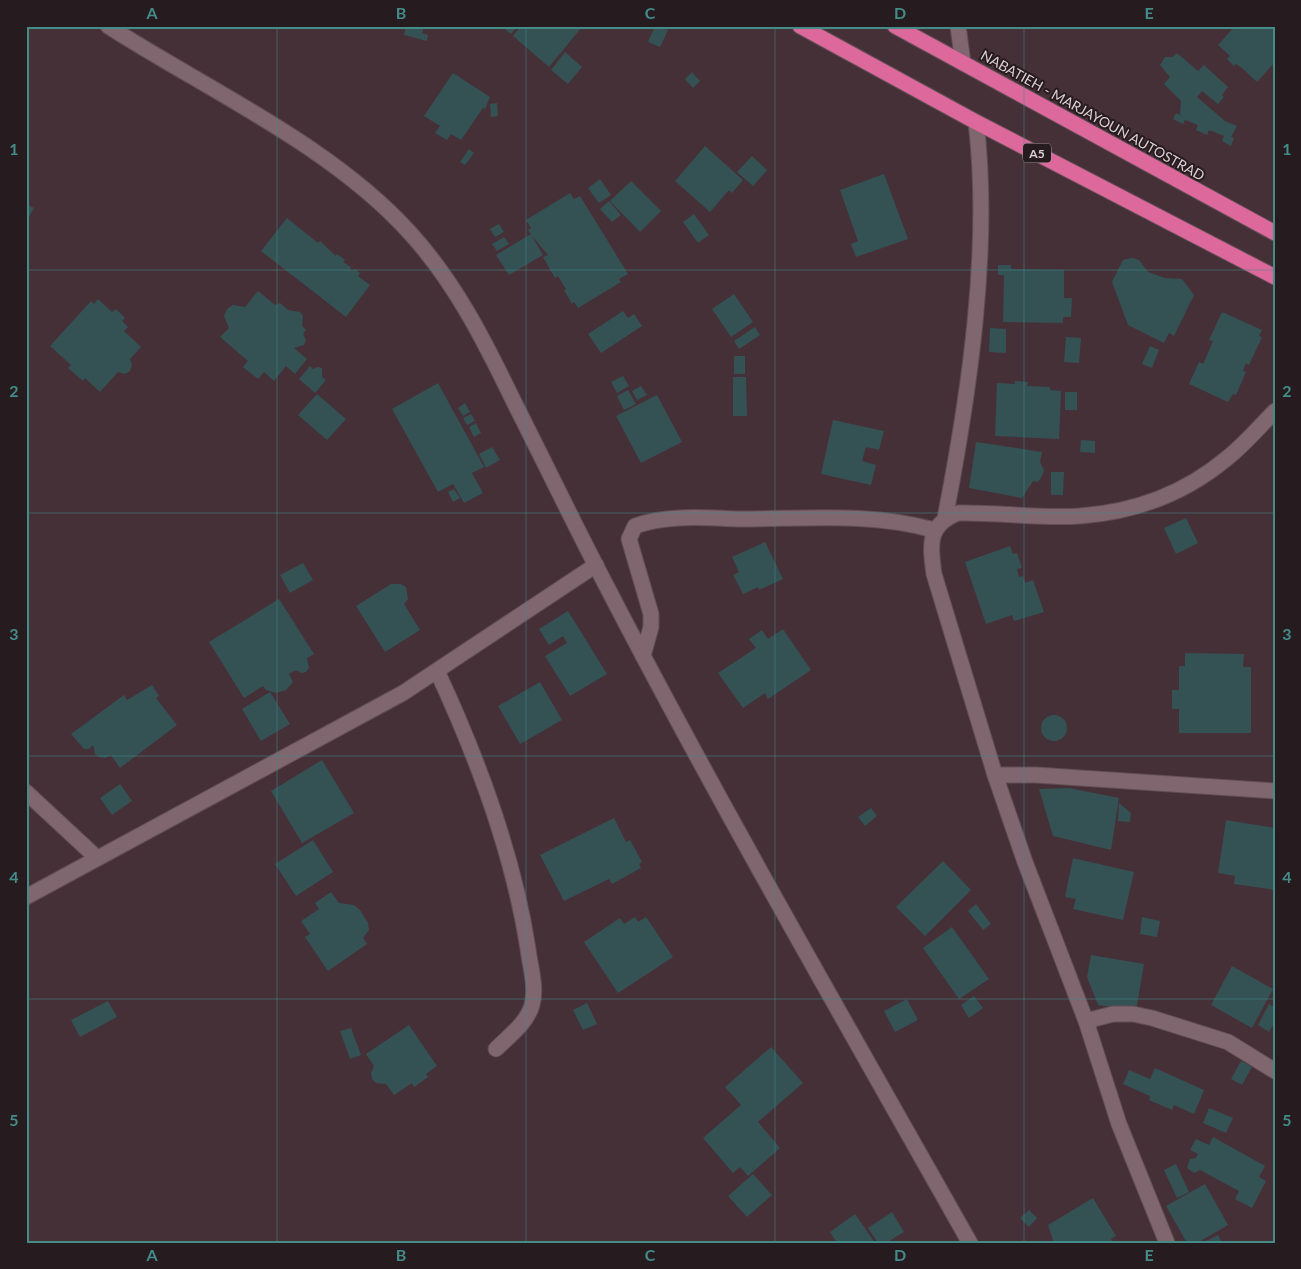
<svg xmlns="http://www.w3.org/2000/svg" width="1301" height="1269" font-family="Lato,sans-serif">
	<rect width="100%" height="100%" fill="#463038"/>
	<path fill="#345154" d="M406,26l18,1 -2,6 6,2 -1,6 -23,-6z
		M501,26h17l-7,8z
		M521,26h60l1,1 -33,40 -36,-31z
		M655,26l13,4 -8,17 -12,-5z
		M1235,26h40v36l-18,20 -15,-14 -6,-4 -2,2 -7,-7 3,-3 -12,-11z
		M565,52l17,15 -14,17 -17,-14z
		M1177,53l21,18 6,-6 24,22 -6,8 2,2 -6,7 -16,-13 -5,6 28,24 12,5 -6,11 3,1 -3,8 -9,-5 2,-5 -15,-6 -2,5 -11,-5 2,-5 -13,-5 -2,4 -10,-5 3,-6 4,2 1,-14 -17,-17 6,-7 -10,-12 5,-8h8z
		M692,72l8,9 -7,7 -8,-9z
		M453,73l37,24 -5,12 -2,-1 -22,32 -10,-6 -4,6 -12,-7 5,-7 -16,-10z
		M497,103l1,13 -7,1 -1,-13z
		M705,146l38,34 -11,13 -3,-3 -19,22 -35,-31z
		M469,149l5,4 -9,12 -5,-3z
		M752,156l15,14 -14,16 -16,-14z
		M884,174l24,65 -52,18 -5,-13 7,-3 -18,-51z
		M600,179l11,16 -12,8 -11,-15z
		M631,181l30,30 -21,21 -30,-31z
		M26,187l3,9 -1,9 6,3 -8,14z
		M570,193l4,6 6,-3 48,78 -9,5 2,3 -43,26 -4,-6 -2,2 -8,-14 2,-1 -8,-13 -3,2 -12,-21 5,-2 -16,-19 11,19 -34,20 -13,-20 35,-21 -3,-4 3,-2 -5,-8z
		M609,201l12,14 -9,7 -12,-13z
		M694,214l15,21 -11,8 -15,-21z
		M287,218l31,25 2,-2 16,15 1,-2 8,6 -2,2 8,5 -1,2 2,2 3,-2 5,4 -2,3 12,9 -24,32 -85,-66z
		M499,224l5,8 -9,5 -5,-8z
		M504,237l5,7 -12,7 -5,-7z
		M1132,258l7,2 9,12 17,6 17,1 12,16 -20,41 -5,-3 -5,10 -36,-18 -16,-43 11,-22z
		M998,265h13v4l53,1v28h8l-1,19h-8v6l-60,-1 1,-47h-6z
		M258,291l17,14 5,-2 8,7 12,2 3,4 -1,10 4,4 -3,4 3,6 -2,5 -10,3 13,11 -12,15 -9,-8 -12,15 -10,-9 -6,7 -15,-12 5,-6 -28,-24 9,-9 -5,-12 3,-7 6,-4 12,2z
		M734,294l19,28 -22,15 -19,-28z
		M98,299l14,13 4,-3 9,9 -3,3 6,6 -4,4 17,16 -11,12 2,6 -2,6 -5,3 -7,-2 -18,20 -15,-14 -2,3 -15,-13 3,-3 -21,-19 41,-45 3,3z
		M623,311l5,7 6,-4 8,12 -41,27 -13,-19z
		M1222,312l40,18 -3,6 3,1 -13,28 -3,-2 -3,8 3,1 -10,23 -3,-1 -5,8 -39,-18 10,-22 4,2 10,-23 -4,-1z
		M755,327l5,8 -21,14 -5,-8z
		M990,328l16,1v24l-17,-1z
		M1066,337l15,1 -2,25 -15,-1z
		M1150,346l9,4 -7,18 -10,-4z
		M734,356h11v18h-11z
		M310,366l3,3 4,-2 5,1v9l4,3 -11,13 -16,-14z
		M623,376l6,10 -12,7 -6,-11z
		M733,377h13l1,39h-14z
		M1015,381l13,1 -1,4 23,1v3l11,1 -2,48 -64,-3 2,-53 18,1z
		M438,383l46,84 -12,6 11,20 -19,10 -11,-19 -15,8 -46,-83z
		M641,386l6,9 -10,5 -5,-9z
		M628,390l8,14 -12,6 -7,-14z
		M1065,392h12v18h-12z
		M317,394l29,25 -19,21 -29,-25z
		M657,395l25,47 -41,21 -25,-47z
		M465,403l5,9 -7,4 -5,-8z
		M471,414l4,7 -8,4 -4,-7z
		M833,420l51,11 -5,19 -13,-3 -4,14 14,4 -5,20 -50,-11z
		M476,423l5,10 -7,4 -5,-10z
		M1081,440l14,1v12l-15,-1z
		M976,442l66,10 -2,10 4,8 -2,6 -4,6 -5,-1 -11,17 -53,-10z
		M492,447l8,13 -14,8 -7,-14z
		M1051,472h13l-1,23h-12z
		M454,489l6,9 -7,4 -5,-10z
		M1186,518l12,25 -22,11 -12,-26z
		M765,542l18,37 -24,11 -1,-3 -15,7 -10,-19 6,-3 -7,-15z
		M1010,546l3,8 4,-1 5,15 -5,1 2,8 4,-1 2,7 8,-3 11,32 -30,9 -2,-6 -26,9 -21,-62z
		M303,563l10,17 -23,13 -10,-18z
		M391,584h10l5,3 2,12 -4,5 16,26 -35,22 -29,-46z
		M279,599l35,55 -7,4 2,10 -3,4 -5,1 -5,-3 -7,4 4,8 -7,8 -10,3 -10,-3 -3,-4 -19,12 -35,-56z
		M568,611l39,63 -37,22 -25,-40 22,-13 -4,-7 -14,9 -10,-16z
		M783,629l28,41 -43,29 -3,-6 -22,15 -25,-35 38,-25 -7,-9 13,-9 6,9z
		M1185,653l59,1 -1,13h8v66h-72v-24h-7v-19h7v-24h6z
		M540,682l22,38 -42,24 -22,-38z
		M152,685l7,11 -3,2 21,27 -57,43 -9,-13 -6,3 -6,-1 -4,-3 -2,-9 -4,4h-5l-13,-15 53,-39 3,5z
		M270,692l20,32 -29,17 -19,-32z
		M1041 728a13 13 0 1 1 26 0a13 13 0 1 1-26 0Z
		M322,760l32,53 -52,30 -31,-52z
		M120,784l12,17 -20,14 -12,-17z
		M1069,788l50,10 -8,52 -58,-14 -14,-47z
		M1119,803l12,10 -1,9 -12,-1z
		M871,808l6,8 -12,10 -7,-9z
		M614,818l12,24 4,-2 12,22 -3,2 2,4 -29,16 -3,-5 -45,22 -24,-46z
		M1226,820l49,8v62l-41,-6 1,-8 -17,-3z
		M313,840l20,32 -37,24 -21,-32z
		M1073,858l61,14 -11,48 -50,-11 3,-10 -11,-2z
		M943,861l28,29 -46,46 -29,-29z
		M331,892l8,11 15,2 6,5 8,13 1,7 -6,8 4,6 -39,27 -23,-34 5,-3 -9,-13 18,-12 -4,-6z
		M976,904l15,20 -8,6 -15,-19z
		M635,917l3,5 8,-5 27,40 -55,36 -34,-51 36,-24 4,6z
		M1142,917l18,4 -3,16 -17,-3z
		M952,927l37,52 -30,20 -36,-51z
		M1091,955l53,9 -8,47 -38,-6 -11,-28z
		M1232,966l41,23 -21,39 -41,-23z
		M974,996l9,12 -14,10 -8,-13z
		M907,999l11,21 -23,12 -11,-21z
		M108,1001l9,16 -37,20 -9,-17z
		M587,1003l10,21 -14,6 -10,-20z
		M1269,1004l6,4v13l-6,11 -11,-7z
		M409,1025l28,41 -11,8 2,3 -14,10 -2,-4 -18,12 -8,-11 -10,-1 -4,-4 -1,-6 3,-7 -8,-12z
		M351,1028l10,27 -11,4 -10,-28z
		M771,1047l32,36 -45,39 22,26 -32,28 -8,-9 -7,6 -30,-35 38,-33 -16,-18z
		M1241,1061l11,6 -10,18 -11,-6z
		M1155,1068l49,22 -10,24 -20,-9 -2,5 -23,-10 1,-4 -27,-12 6,-14 21,9z
		M1209,1108l24,10 -7,15 -23,-10z
		M1213,1137l52,29 -6,11 7,4 -14,27 -17,-9 4,-8 -39,-21 -6,3 -7,-5 3,-9 6,-1 2,-4 -8,-4 6,-11 13,6z
		M1176,1164l13,28 -12,6 -13,-28z
		M753,1174l19,21 -25,22 -19,-21z
		M1205,1184l23,41 -31,18h-10l-21,-37z
		M1093,1198l23,38 -5,3 2,4h-59l-6,-18z
		M1029,1210l8,8 -8,9 -9,-9z
		M892,1212l12,20 -18,11h-8l-10,-15z
		M855,1214l20,29h-38l-7,-11z
		M1218,1235l4,8h-20z"/>
	<g fill="none" stroke-linecap="round" stroke-linejoin="round">
		<g stroke="#624e56" stroke-width="17">
			<path id="street" d="M958,26l5,37
				M945,518c24,-123 46,-270 31,-396
				M643,656l8,-29v-13l-22,-75 6,-13c33,-12 72,-8 106,-7 64,0 130,-7 193,11
				M437,671c41,88 76,181 91,278 2,17 9,39 4,56 -5,18 -23,31 -36,44
				M995,775h41l239,16
				M26,792l71,66
				M26,897l377,-204 193,-128
				M1086,1021l27,-7h20l19,4 76,24 47,29"/>
		</g>
		<g stroke="#624e56" stroke-width="17">
			<path id="secondary" d="M108,26c98,63 224,120 302,207 45,49 75,109 104,169 31,61 61,124 93,185 115,222 240,438 363,656
				M1167,1243l-48,-119 -33,-103 -61,-159 -30,-87 -61,-201c-4,-29 -7,-49 24,-61 40,-1 82,6 122,3 54,-4 104,-22 146,-57 18,-14 33,-32 49,-48"/>
		</g>
		<g stroke="#624e56" stroke-width="17">
			<path id="highway" d="M800,26l176,96 299,155
				M895,26l380,207"/>
		</g>
		<use href="#street" stroke="#80666f" stroke-width="15"/>
		<use href="#secondary" stroke="#80666f" stroke-width="15"/>
		<use href="#highway" stroke="#dd689b" stroke-width="15"/>
	</g>
	<path fill="none" stroke="#438c88" stroke-width="1" stroke-opacity="0.55" d="M277,26v1217M526,26v1217M775,26v1217M1024,26v1217M26,270h1249M26,513h1249M26,756h1249M26,999h1249"/>
	<g text-anchor="middle" dominant-baseline="central" stroke-width="4" stroke-linejoin="round" paint-order="stroke">
		<rect fill="#261b1f" stroke="#a89a9e" stroke-width="1" x="1023" y="143.5" width="28" height="19" rx="4"/>
		<g font-size="12" font-weight="bold" fill="#dfd0d5">
			<text x="1037" y="153">A5</text>
		</g>
		<g font-size="14" fill="#dfd0d5" stroke="#261b1f">
			<text transform="translate(1093 115) rotate(29)">NABATIEH - MARJAYOUN AUTOSTRAD</text>
		</g>
	</g>
	<rect width="1301" height="1269" fill="none" stroke="#261b1f" stroke-width="55"/>
	<rect x="28" y="28" width="1246" height="1214" fill="none" stroke="#438c88" stroke-width="2"/>
	<g font-size="16" text-anchor="middle" font-weight="bold" fill="#438c88">
		<text x="152" y="19">A</text>
		<text x="401" y="19">B</text>
		<text x="650" y="19">C</text>
		<text x="900" y="19">D</text>
		<text x="1149" y="19">E</text>
		<text x="14" y="155">1</text>
		<text x="1287" y="155">1</text>
		<text x="14" y="397">2</text>
		<text x="1287" y="397">2</text>
		<text x="14" y="640">3</text>
		<text x="1287" y="640">3</text>
		<text x="14" y="883">4</text>
		<text x="1287" y="883">4</text>
		<text x="14" y="1126">5</text>
		<text x="1287" y="1126">5</text>
		<text x="152" y="1261">A</text>
		<text x="401" y="1261">B</text>
		<text x="650" y="1261">C</text>
		<text x="900" y="1261">D</text>
		<text x="1149" y="1261">E</text>
	</g>
</svg>
